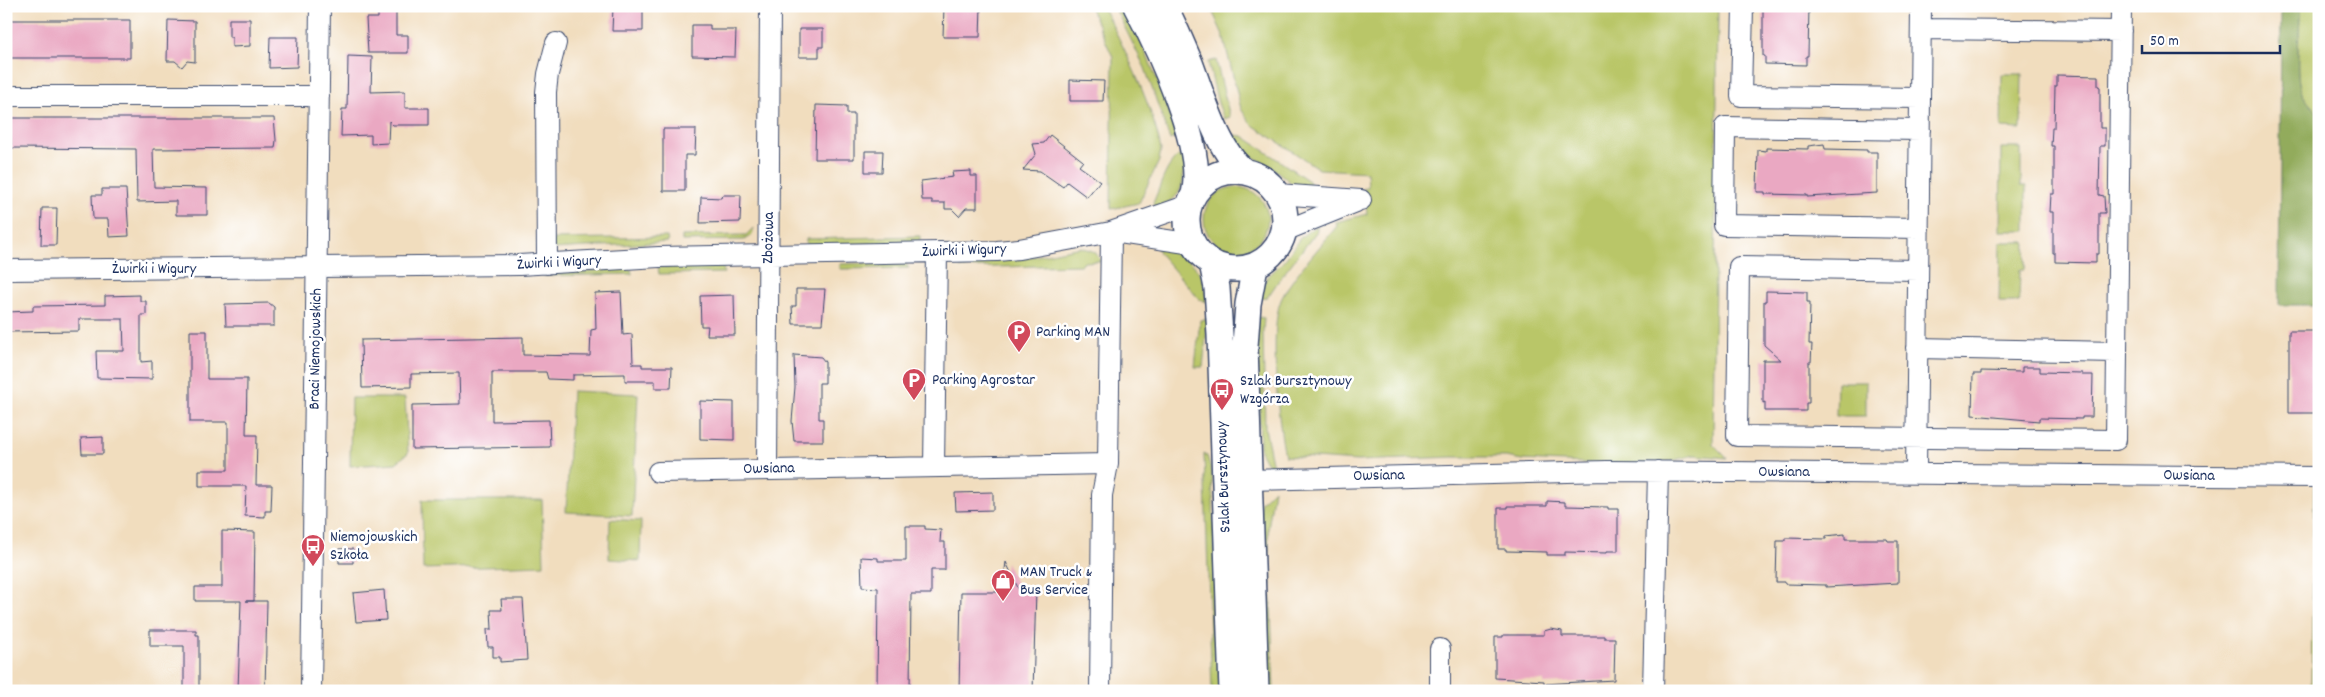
<svg xmlns="http://www.w3.org/2000/svg" width="2325" height="697" font-family="Dekko,sans-serif">
	<rect width="100%" height="100%" fill="#fff"/>
	<filter id="ink" filterUnits="userSpaceOnUse"><feTurbulence type="fractalNoise" baseFrequency=".02" numOctaves="2"/><feDisplacementMap in="SourceGraphic" scale="10" xChannelSelector="R" yChannelSelector="G"/><feConvolveMatrix kernelMatrix="1 2 1 2 8 2 1 2 1" color-interpolation-filters="sRGB"/></filter>
	<filter id="wash" filterUnits="userSpaceOnUse"><feTurbulence type="fractalNoise" baseFrequency=".0096" numOctaves="4" result="noise"/><feDisplacementMap in="SourceGraphic" scale="20" xChannelSelector="R" yChannelSelector="G"/><feGaussianBlur stdDeviation="1.12" result="paint"/><feColorMatrix in="noise" values="0 0 0 0 0 0 0 0 0 0 0 0 0 0 0 0 0 1.4 0 .05"/><feComposite in="paint" operator="in"/></filter>
	<g filter="url(#wash)">
		<rect width="100%" height="100%" fill="#f1ddbe"/>
		<path fill="#b9c667" stroke="#6a7a62" d="M1089,6h13c21,38 51,101 59,144l-2,11 -20,42 -28,6 2,-152z
			M1114,6h9c22,42 41,86 54,131l-7,3 -25,-72z
			M1210,6h508l-5,438 14,14 -33,-3 -30,8 -58,1 -83,-4 -17,-3h-54l-94,4 -73,-5c-7,-31 -16,-129 -4,-156 9,-21 40,-54 56,-74l-1,-4 31,-8 -3,-26 4,-1 -1,-15 -48,-3 -68,-45 -10,-15 -18,-74z
			M2300,6h19v108c-6,-6 -13,-13 -17,-21 -9,-18 -1,-65 -2,-87z
			M1216,60l14,57 -6,2 -6,-16 -10,-41z
			M2002,74h20l-1,55 -20,-1z
			M1234,135l9,1 66,45 3,8c-23,-2 -24,-11 -41,-22 -19,-12 -27,-11 -40,-31z
			M2001,148h20v38h5v45h-26z
			M1184,153c1,8 1,14 0,21 -3,23 -9,25 -29,35l-2,-6c7,-15 14,-44 31,-50z
			M1204 219a32 32 0 1 1 64 0a32 32 0 1 1-64 0Z
			M1317,226v5l-38,49 -12,18 -8,1c5,-26 12,-22 27,-41 13,-17 11,-21 31,-32z
			M753,228l-1,7 -8,5 -62,1v-5l64,-1z
			M920,236v6l-114,3v-6z
			M667,237l1,5 -114,7 -1,-10z
			M2000,242h26l-1,28h-5l-1,32h-20z
			M1081,247l14,5 6,9 -16,1 -5,3 -120,3 5,-6 61,-4z
			M1157,247c17,3 38,13 45,31 3,7 4,16 5,24l-8,-3 -40,-46z
			M904,262l5,6 -69,1v-5z
			M723,266l1,7 -65,1 -1,-7z
			M631,269l1,5 -88,2 6,-3z
			M1257,317l7,1 -1,14 2,96 8,39 -7,-5 -6,-11z
			M1208,319l-5,48h-8l5,-47z
			M1837,382h29v34h-30z
			M572,391l66,3 -6,122 -66,-4z
			M351,398h54l3,55 -12,10 -46,3z
			M1204,454l3,2 5,16 8,219h-8z
			M2314,483h5v208h-8z
			M1274,489l-6,40 6,162h-7l-7,-188z
			M422,500h120l2,65 -121,4z
			M610,519l31,2 -1,40 -31,-2z"/>
		<path fill="#92ab5c" stroke="#566d5d" d="M2281,6h19c1,22 -7,69 2,87 4,8 11,15 17,21v191h-40z"/>
		<g id="blocks">
			<path fill="#eaa8c2" d="M944,6h37l-1,31h-37z
				M1763,6h46l-1,50h-2v9l-41,-1v-8h-2z
				M613,7h30v24h-31z
				M378,10h18v25h12v18h-40l-2,-35h12z
				M229,19h21v27l-18,1v-10h-3z
				M9,20h121v38h-120z
				M168,20l27,1v41l-8,-1 -5,6 -7,-6h-8z
				M692,25h18v5h26l-1,27 -43,-1z
				M799,29h24v18h-4v10h-20z
				M270,37h28l-1,30 -28,1z
				M348,56l24,1 -1,35 34,-1v17h24v17h-36l-4,-4 -1,22 -17,1v-9l-30,1 1,-27h5z
				M2057,75l41,1v10l2,1v41h5v18h-5l-1,49 5,1 1,17h-6v41h-3v9l-41,-1v-9h-2v-41h-3l1,-18h3v-48h-3l1,-18h2l1,-42h2z
				M1070,80l34,1 -1,20h-33z
				M816,105l31,1v8h7v45h-39z
				M10,118h264l2,22 -1,8 -122,1 1,38 53,1v27h-31v-14l-39,1 -1,-53 -125,-1z
				M663,129h33l-1,26h-10v36h-22z
				M1050,135l33,26 -4,5 21,15 -13,16 -20,-15 -4,5 -23,-16 -17,-1 13,-16 -3,-10 11,-1z
				M1824,144l1,5 42,1v2h10v41l-70,4v-2l-42,-1v-2h-8l1,-42 8,1v-3l42,1v-3z
				M865,151h18l-1,21h-17z
				M971,171v5h6v32h-11l-7,8 -7,-7h-7v-6h-13v-3h-10l-1,-19 32,-4 -1,-5z
				M102,189h24l3,47 -20,1 -1,-18h-15l-1,-24h10z
				M722,195h19l-1,27 -40,1 1,-26 20,1z
				M42,208h15l-1,37h-15z
				M796,289h29l-3,35h-29l-1,-18h4z
				M1766,291l41,1v10h3l-1,42h3l-1,18h-2v41h-3v8h-41v-9l-2,1v-43h18l-17,-15v-44h2z
				M621,292l2,43 9,-1 1,30h9v3h30l-1,21h-16v-7h-30v-7l-52,1v5l-25,-1 -2,-7h-54v49l57,-1 1,27 -138,2v-44l48,-1 -1,-31 -48,1v13l-49,1 -1,-48 162,-3v18l67,1 1,-26 5,-1 -1,-36z
				M140,295v6h6v14h-5v47l11,-1v18l-55,-1 -1,-27h28l-1,-32h-44v12l-73,1v-20l27,-1v-5l72,-1v-9z
				M734,295l1,40h-28l1,-9h-7l-1,-30z
				M269,303l5,4v19h-48l-1,-22z
				M190,331h17v48h40l-1,56h11l-1,50h16l-1,26h-6v6l-20,-1 1,-30h-47v-16h29v-48h-38z
				M2289,331h28v82h-28z
				M794,355l27,2 4,5v21h-6v36h4v22h-29l-2,-20 3,-34z
				M2022,367h18v5l42,1v2h11l-1,42h-10v2l-43,-1v3l-67,-6 1,-41h8v-3l41,1z
				M700,401l34,1v38l-34,-1z
				M103,437v17h-21l-1,-16z
				M993,492v18l-37,1 -1,-18z
				M1547,501l18,1v4l43,1v2h10v42h-11v2l-42,-1v3h-18v-3l-41,-1v-2h-8v-41h9v-2h40z
				M906,526h19v3l16,1 -1,12h5v28h-14v24h-20l-1,97h-33l1,-103 -16,-1 -1,-30 17,1v3h28z
				M222,531l33,1 -1,69h-8h21l-2,90 -27,-1 3,-89h-46v-14h27z
				M1845,534v5h42l1,2h10v42l-72,4v-2l-41,-1v-2h-9l1,-41h8v-3l41,1v-3z
				M339,549h14v14h-14z
				M1006,562l13,28h17l-3,101h-74l2,-99h41z
				M384,590l2,30 -30,2 -3,-29z
				M501,599h22l4,61 -27,2v-5h-7v-10h-5l-1,-18h5l-1,-19h11z
				M1551,629l11,2v5h42v2h11l-1,42 -70,4v-3l-49,-3v-41h8v-2h41v-4z
				M150,630h46v5h3v56h-15v-45h-34z"/>
		</g>
	</g>
	<g filter="url(#ink)">
		<use href="#blocks" fill-opacity="0" stroke="#3b496c" stroke-width="1"/>
		<g fill="none" stroke-linecap="round" stroke-linejoin="round">
			<g stroke="#3b496c" stroke-width="22">
				<path id="minor" d="M1743,6l-2,90 179,2
					M1921,29l200,2
					M6,96h313
					M1277,194l84,6
					M1919,228l-195,-3 1,-98 195,3
					M1284,231l72,-29
					M1113,232l80,12
					M547,264l-1,-172 2,-18 8,-31
					M6,270l513,-5 140,-8 338,-6 22,-2 92,-17 78,-27
					M1918,270l-179,-3 -2,169 379,4 5,-434
					M1917,348l200,4
					M934,466l3,-214
					M767,470l3,-464
					M658,472l450,-8
					M1916,473l5,-467
					M1249,480l358,-9 712,6
					M311,691l9,-685
					M1100,691l2,-196 6,-31 3,-232
					M1440,691v-42
					M1653,691l5,-220"/>
			</g>
			<g stroke="#3b496c" stroke-width="28">
				<path id="major" d="M1136,6c22,41 70,143 58,188
					M1164,6c10,18 18,38 26,57 11,29 29,93 56,109
					M1187 220a49 49 0 1 1 98 0a49 49 0 1 1-98 0Z
					M1212,263l5,25 3,47 12,356
					M1255,266l-7,38 -3,42 11,345"/>
			</g>
			<use href="#minor" stroke="#fff" stroke-width="20"/>
			<use href="#major" stroke="#fff" stroke-width="25"/>
		</g>
	</g>
	<defs>
		<g id="parking-pin" transform="scale(1.25)"><path d="M0 17L-7.5 6A9.5 9.5 0 1 1 7.5 6Z" fill="#d1495b" stroke="#fff"/><path d="M-3.5-5.5H1a3.5 3.5 0 0 1 0 7H-1V5.5H-3.5ZM-1-3.4V-.6H.8a1.4 1.4 0 0 0 0-2.8Z" fill="#fff"/></g>
		<g id="bus-pin" transform="scale(1.25)"><path d="M0 17L-7.5 6A9.5 9.5 0 1 1 7.5 6Z" fill="#d1495b" stroke="#fff"/><path d="M-5-6H5V4H4V6H2V4H-2V6H-4V4H-5ZM-3.5-4V0h7V-4ZM-3.5 1.2v1.5H-2V1.2ZM2 1.2v1.5H3.5V1.2Z" fill="#fff"/></g>
		<g id="shop-pin" transform="scale(1.25)"><path d="M0 17L-7.5 6A9.5 9.5 0 1 1 7.5 6Z" fill="#d1495b" stroke="#fff"/><path d="M-5-2.5h2.3a2.7 3.5 0 0 1 5.4 0H5L5.5 6h-11ZM-1.5-2.5h3a1.5 2.3 0 0 0-3 0Z" fill="#fff"/></g>
	</defs>
	<g fill-rule="evenodd">
		<use href="#parking-pin" x="1019" y="332"/>
		<use href="#parking-pin" x="914" y="380"/>
		<use href="#bus-pin" x="1222" y="390"/>
		<use href="#bus-pin" x="313" y="546"/>
		<use href="#shop-pin" x="1003" y="581"/>
	</g>
	<g text-anchor="middle" dominant-baseline="central" stroke-width="5" stroke-linejoin="round" paint-order="stroke">
		<g font-size="16" fill="#1b2f5e" stroke="#fff">
			<text transform="translate(769 238) rotate(-89)">Zbożowa</text>
			<text transform="translate(964 251) rotate(-2)">Żwirki i Wigury</text>
			<text transform="translate(559 263) rotate(-3)">Żwirki i Wigury</text>
			<text x="154" y="269">Żwirki i Wigury</text>
			<text transform="translate(316 349) rotate(-89)">Braci Niemojowskich</text>
			<text transform="translate(769 469) rotate(-1)">Owsiana</text>
			<text x="1784" y="472">Owsiana</text>
			<text transform="translate(1379 476) rotate(-1)">Owsiana</text>
			<text transform="translate(2189 476) rotate(1)">Owsiana</text>
			<text transform="translate(1224 477) rotate(-92)">Szlak Bursztynowy</text>
		</g>
		<g font-size="16" fill="#1b2f5e" stroke="#fff" text-anchor="start">
			<text x="1036" y="332">Parking MAN</text>
			<text x="932" y="380">Parking Agrostar</text>
			<text x="1240" y="381">Szlak Bursztynowy<tspan x="1240" dy="18">Wzgórza</tspan></text>
			<text x="330" y="537">Niemojowskich<tspan x="330" dy="18">Szkoła</tspan></text>
			<text x="1020" y="572">MAN Truck &amp;<tspan x="1020" dy="18">Bus Service</tspan></text>
		</g>
	</g>
	<rect width="2325" height="697" fill="none" stroke="#fff" stroke-width="25"/>
	<path d="M2142 45v8h138v-8" fill="none" stroke="#1b2f5e" stroke-width="2.5"/>
	<text x="2150" y="45" font-size="15" fill="#1b2f5e" stroke="#ffffff" stroke-width="4" paint-order="stroke">50 m</text>
</svg>
